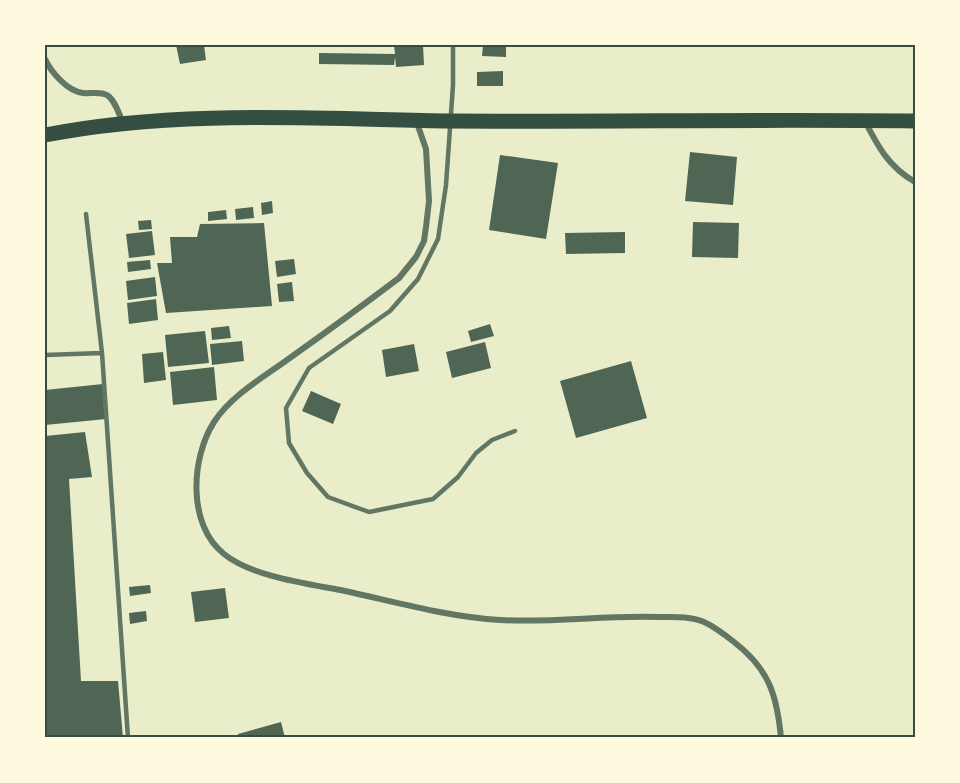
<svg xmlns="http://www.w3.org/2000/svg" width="960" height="783" font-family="'PT Sans',sans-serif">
	<rect width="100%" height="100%" fill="#e9edc9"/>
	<path fill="#4f6655" d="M176,45h28l2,15 -26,4z
		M394,45h29l1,20 -28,2 -1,-10 -1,8 -75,-1v-11l76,1z
		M483,45h23v12l-24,-1z
		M503,71v15h-26v-14z
		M690,152l47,5 -4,48 -48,-4z
		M500,155l58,8 -12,76 -57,-9z
		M272,201l1,12 -11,2 -1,-12z
		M253,207l1,11 -18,2 -1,-11z
		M226,210l1,9 -19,2v-9z
		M151,220l1,9 -13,1 -1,-9z
		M693,222l46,1 -1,35 -46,-1z
		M264,223l8,83 -106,7 -9,-50h15l-2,-26h27l3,-13z
		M152,231l3,24 -26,3 -3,-24z
		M625,232v21l-59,1 -1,-21z
		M294,259l2,15 -19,3 -2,-16z
		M150,260l1,9 -23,3 -1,-10z
		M155,277l2,19 -29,4 -2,-19z
		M292,282l2,19 -15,1 -2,-18z
		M156,299l2,21 -29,4 -2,-21z
		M490,324l4,12 -23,6 -3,-11z
		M229,326l2,12 -19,2 -1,-12z
		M205,331l4,32 -41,4 -3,-32z
		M242,341l2,20 -32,4 -2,-21z
		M485,342l6,26 -39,10 -6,-26z
		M414,344l5,27 -33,6 -4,-27z
		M163,352l3,28 -22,3 -2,-29z
		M631,361l16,57 -71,20 -16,-57z
		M214,367l3,33 -44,5 -3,-33z
		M103,384l3,35 -61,6v-35z
		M311,391l30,13 -8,20 -31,-13z
		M85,432l7,45 -23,2 12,202h37l5,57h-78v-302z
		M150,585l1,8 -21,3 -1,-9z
		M225,588l4,30 -34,4 -4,-30z
		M146,611l1,10 -17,3 -1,-11z
		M281,722l4,16h-46l-1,-4z"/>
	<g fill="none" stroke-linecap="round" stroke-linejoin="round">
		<path stroke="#617663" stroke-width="4.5" d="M453,45v40l-7,100 -8,54 -20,40 -28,32 -81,57 -23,40 3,35 18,30 21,24 41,15 64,-13 25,-22 18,-24 16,-13 23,-9
			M86,214l16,139 26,385
			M45,355l57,-2"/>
		<path stroke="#617663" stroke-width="6" d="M45,59c6,13 22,32 38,34 7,1 17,-2 24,2 8,5 12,19 16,28
			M865,121c13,26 24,46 50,61
			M417,123l9,26 3,52 -3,26 -2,14 -8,16 -17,21c-37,28 -74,55 -112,82 -25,18 -56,36 -73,62 -23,36 -27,103 10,132 28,23 86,30 121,37 51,11 103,26 155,29 53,3 106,-5 158,-3 16,0 32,-1 46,5 11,5 20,12 30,20 35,27 43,53 47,96"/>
		<path stroke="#344e41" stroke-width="15" d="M45,135c131,-26 274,-16 407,-14 154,1 309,-2 463,0"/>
	</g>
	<rect width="960" height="783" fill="none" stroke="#fefae0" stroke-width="93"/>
	<rect x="46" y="46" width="868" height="690" fill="none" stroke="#344e41" stroke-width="2"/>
</svg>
